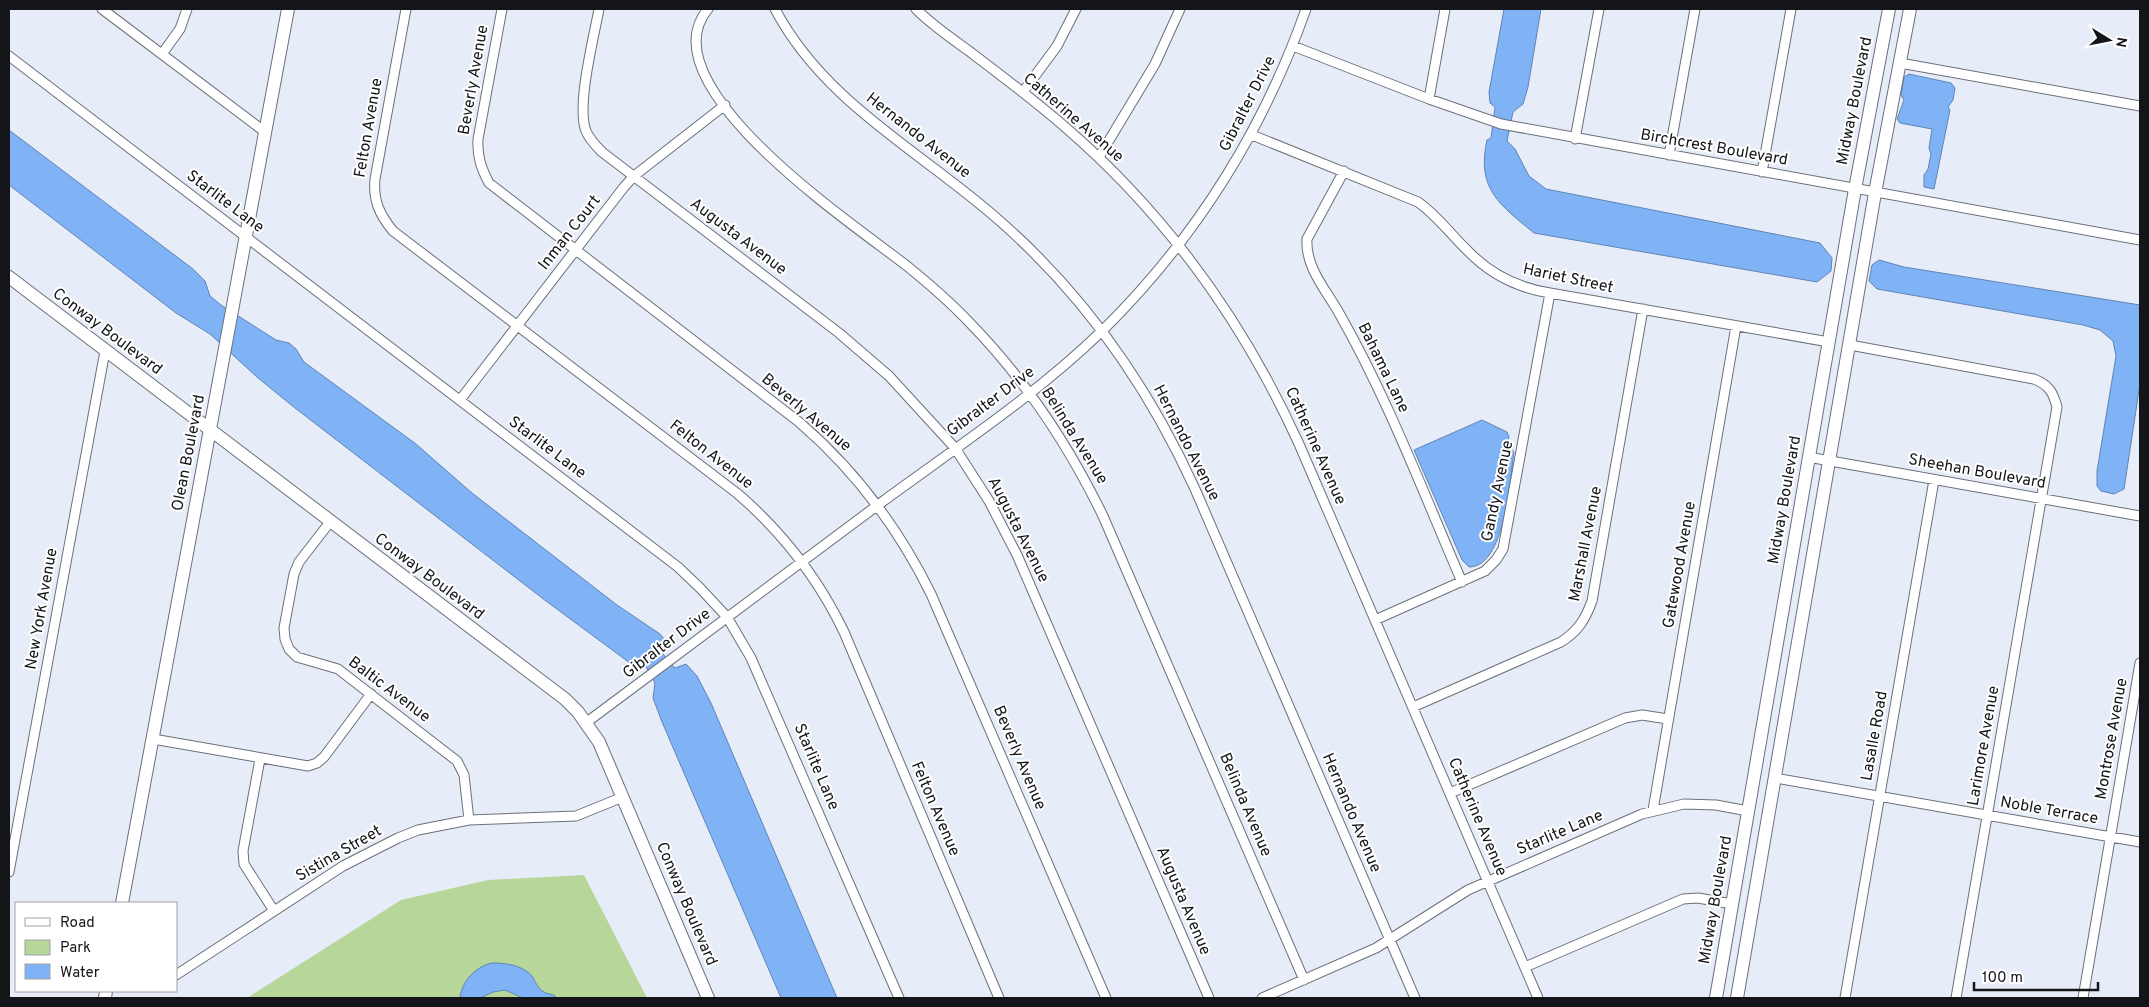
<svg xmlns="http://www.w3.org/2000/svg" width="2149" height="1007" font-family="Overpass,sans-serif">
	<rect width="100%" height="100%" fill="#e7edf8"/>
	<path fill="#b7d79a" d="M584,875l63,123h-400l154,-98 87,-20z"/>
	<path fill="#80b3f6" stroke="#6084b4" d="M1504,9h37l-13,78 -5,17 -10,8 -6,29 8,8 14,27 17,13 274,54 12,15 -1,13 -14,11 -283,-49c-34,-28 -58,-44 -47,-93l4,-2 4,-31 -5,-4 -1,-11z
		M1909,74l42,9 4,5 -2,12 -5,7 2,3 -16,79 -10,-2v-12l4,-6 3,-15 -2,-6 3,-19 -32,-6 -3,-4 7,-19 -3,-5 3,-18z
		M9,130l184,139 12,12 5,15 11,9 55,35 13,3 7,6 8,13 112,82 56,49 145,112 43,29 5,6 -3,13 13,15 11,-4 11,12 14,27 126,295h-56l-119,-276 -9,-24 2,-15 -10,-18 -11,1 -88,-65 -251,-193 -37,-30 -48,-44 -34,-21 -167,-128z
		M1879,260l25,7 236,38v79l-16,105 -10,5 -13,-3 -4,-5v-15l19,-115 -3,-15 -13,-11 -17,-5 -206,-36 -8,-8 3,-16z
		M1482,420l25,12 2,5 -2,6 7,9c-4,27 -9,115 -45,115l-7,-7 -48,-110z
		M492,963c14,0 30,2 40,13 3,5 6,13 12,16 5,3 9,1 13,6h-34l-18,-8 -12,2 -13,6h-20c2,-17 15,-31 32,-35z"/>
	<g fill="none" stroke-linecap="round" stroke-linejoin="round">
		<g stroke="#6b707a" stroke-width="11">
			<path id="street" d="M102,9l163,123
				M406,9l-31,170c-2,21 4,35 18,52l345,263c45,39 80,84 106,138l155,366
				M502,9l-24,130c-1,17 3,29 11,44l310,239c57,49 99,105 132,172l175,404
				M599,9c-5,28 -23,97 -13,122 3,8 10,15 16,21l237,181 50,43 66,72 34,53 28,54 192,443
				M708,9c-64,76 148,217 199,257 21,17 42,35 61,55 57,58 100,123 135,195l201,464
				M775,9c50,95 149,144 226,213 84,74 148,166 194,267l220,509
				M916,9c16,16 35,29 53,42 33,25 65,49 96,76 101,87 179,196 234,317l239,554
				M1293,46l136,53 72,25 639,116
				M162,54l18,-25 7,-20
				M9,56l669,511 22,21 27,29 24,41 148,340
				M1900,63l240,43
				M1023,92l34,-46 19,-37
				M1429,99l16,-90
				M1252,135l166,67c20,14 32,32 50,49 22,23 50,37 82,42l279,49
				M1575,139l24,-130
				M1669,155l26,-146
				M1099,157l56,-93 25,-55
				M1344,171l-37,68c-2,28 19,51 32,74 49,86 84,179 123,269
				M1762,172l29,-163
				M1850,345l184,34c15,6 19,13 23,28l-101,591
				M460,400l164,-213 10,-11 91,-71
				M1808,457l332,59
				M330,522l-31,40 -5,12 -10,54 1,11 4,10 8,8 41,12 119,92 7,14 5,45
				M1375,620l110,-49 11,-11 7,-11 47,-256
				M1413,707l148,-65c17,-11 24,-22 31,-41l51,-292
				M587,722c98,-73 196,-146 295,-220 75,-55 154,-107 221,-172 92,-91 160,-199 203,-321
				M153,739l155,27 9,-3 7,-6 47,-63
				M260,759l-17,92 1,13 30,47
				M1775,778l365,64
				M1450,793l175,-75 17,-3 26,4
				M1653,810l83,-484
				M9,872l96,-521
				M1525,967l158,-68 15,-1 34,6
				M176,975l167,-109 55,-28 20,-8 51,-10 107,-4 47,-19
				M1262,998l114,-50 92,-58 174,-76 42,-10 32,1 32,6
				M1845,998l89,-518
				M2083,998l57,-335"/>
		</g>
		<g stroke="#6b707a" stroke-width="14">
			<path id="secondary" d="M9,277l556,422 13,13 21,30 109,256
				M122,903l166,-894
				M105,998l1,-7
				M1716,998l139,-809 34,-180
				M1737,998l138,-805 35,-184"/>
		</g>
		<use href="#street" stroke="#fff" stroke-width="9"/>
		<use href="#secondary" stroke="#fff" stroke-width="12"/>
	</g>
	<g text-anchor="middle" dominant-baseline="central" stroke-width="4" stroke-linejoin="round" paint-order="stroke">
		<g font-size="16" fill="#141519" stroke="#fff">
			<text transform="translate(474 80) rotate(-80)">Beverly Avenue</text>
			<text transform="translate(1855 101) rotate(-79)">Midway Boulevard</text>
			<text transform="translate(1248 104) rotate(-63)">Gibralter Drive</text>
			<text transform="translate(1073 118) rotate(41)">Catherine Avenue</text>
			<text transform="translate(369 128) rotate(-80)">Felton Avenue</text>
			<text transform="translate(918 136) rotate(38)">Hernando Avenue</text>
			<text transform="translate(1714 148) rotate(10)">Birchcrest Boulevard</text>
			<text transform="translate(225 202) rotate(37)">Starlite Lane</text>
			<text transform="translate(570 233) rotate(-52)">Inman Court</text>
			<text transform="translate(738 237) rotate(37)">Augusta Avenue</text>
			<text transform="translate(1568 279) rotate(12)">Hariet Street</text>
			<text transform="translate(107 332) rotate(37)">Conway Boulevard</text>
			<text transform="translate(1383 368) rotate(64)">Bahama Lane</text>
			<text transform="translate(991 402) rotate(-37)">Gibralter Drive</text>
			<text transform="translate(806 413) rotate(40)">Beverly Avenue</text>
			<text transform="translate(1074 436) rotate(58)">Belinda Avenue</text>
			<text transform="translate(1186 443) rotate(63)">Hernando Avenue</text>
			<text transform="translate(1315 446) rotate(66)">Catherine Avenue</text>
			<text transform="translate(547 448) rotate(37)">Starlite Lane</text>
			<text transform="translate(189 453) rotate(-79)">Olean Boulevard</text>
			<text transform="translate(711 455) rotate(38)">Felton Avenue</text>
			<text transform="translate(1977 472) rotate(10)">Sheehan Boulevard</text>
			<text transform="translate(1498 491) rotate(-78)">Gandy Avenue</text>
			<text transform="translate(1785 500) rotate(-80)">Midway Boulevard</text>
			<text transform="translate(1018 530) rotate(63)">Augusta Avenue</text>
			<text transform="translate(1586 544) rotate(-79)">Marshall Avenue</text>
			<text transform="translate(1680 565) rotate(-80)">Gatewood Avenue</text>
			<text transform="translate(429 577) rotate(37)">Conway Boulevard</text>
			<text transform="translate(42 609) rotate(-80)">New York Avenue</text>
			<text transform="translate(667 644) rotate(-37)">Gibralter Drive</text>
			<text transform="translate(389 690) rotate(37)">Baltic Avenue</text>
			<text transform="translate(1875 736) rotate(-80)">Lasalle Road</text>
			<text transform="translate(2112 739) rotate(-80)">Montrose Avenue</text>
			<text transform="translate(1984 746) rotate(-80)">Larimore Avenue</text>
			<text transform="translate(1019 758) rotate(67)">Beverly Avenue</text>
			<text transform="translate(816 767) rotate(67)">Starlite Lane</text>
			<text transform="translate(1245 805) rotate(67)">Belinda Avenue</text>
			<text transform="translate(935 809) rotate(67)">Felton Avenue</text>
			<text transform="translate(2049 811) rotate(10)">Noble Terrace</text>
			<text transform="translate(1351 813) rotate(67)">Hernando Avenue</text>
			<text transform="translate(1477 817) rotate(67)">Catherine Avenue</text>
			<text transform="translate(1560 833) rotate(-23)">Starlite Lane</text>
			<text transform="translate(339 854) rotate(-30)">Sistina Street</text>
			<text transform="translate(1716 900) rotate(-80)">Midway Boulevard</text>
			<text transform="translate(1183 901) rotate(67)">Augusta Avenue</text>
			<text transform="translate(686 904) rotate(67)">Conway Boulevard</text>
		</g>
	</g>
	<rect width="2149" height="1007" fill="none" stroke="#141519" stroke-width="20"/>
	<rect x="15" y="902" width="162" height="90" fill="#ffffff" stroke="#a1a1a3"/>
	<rect x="25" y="918" width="25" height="8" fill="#ffffff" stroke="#a1a1a3"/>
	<text x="60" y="927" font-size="15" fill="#141519">Road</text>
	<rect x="25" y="940" width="25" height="15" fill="#b7d79a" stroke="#a1a1a3"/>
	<text x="60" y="952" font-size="15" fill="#141519">Park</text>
	<rect x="25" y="964" width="25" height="15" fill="#80b3f6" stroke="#a1a1a3"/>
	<text x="60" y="977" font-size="15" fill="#141519">Water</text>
	<g transform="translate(2109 40) rotate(100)" stroke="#ffffff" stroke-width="4" paint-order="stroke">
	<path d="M0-4L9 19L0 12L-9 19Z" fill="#141519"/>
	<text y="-8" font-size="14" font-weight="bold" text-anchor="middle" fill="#141519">N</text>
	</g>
	<path d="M1974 982v8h124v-8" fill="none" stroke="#141519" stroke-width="2.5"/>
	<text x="1982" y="982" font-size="15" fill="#141519" stroke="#ffffff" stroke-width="4" paint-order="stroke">100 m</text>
</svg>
